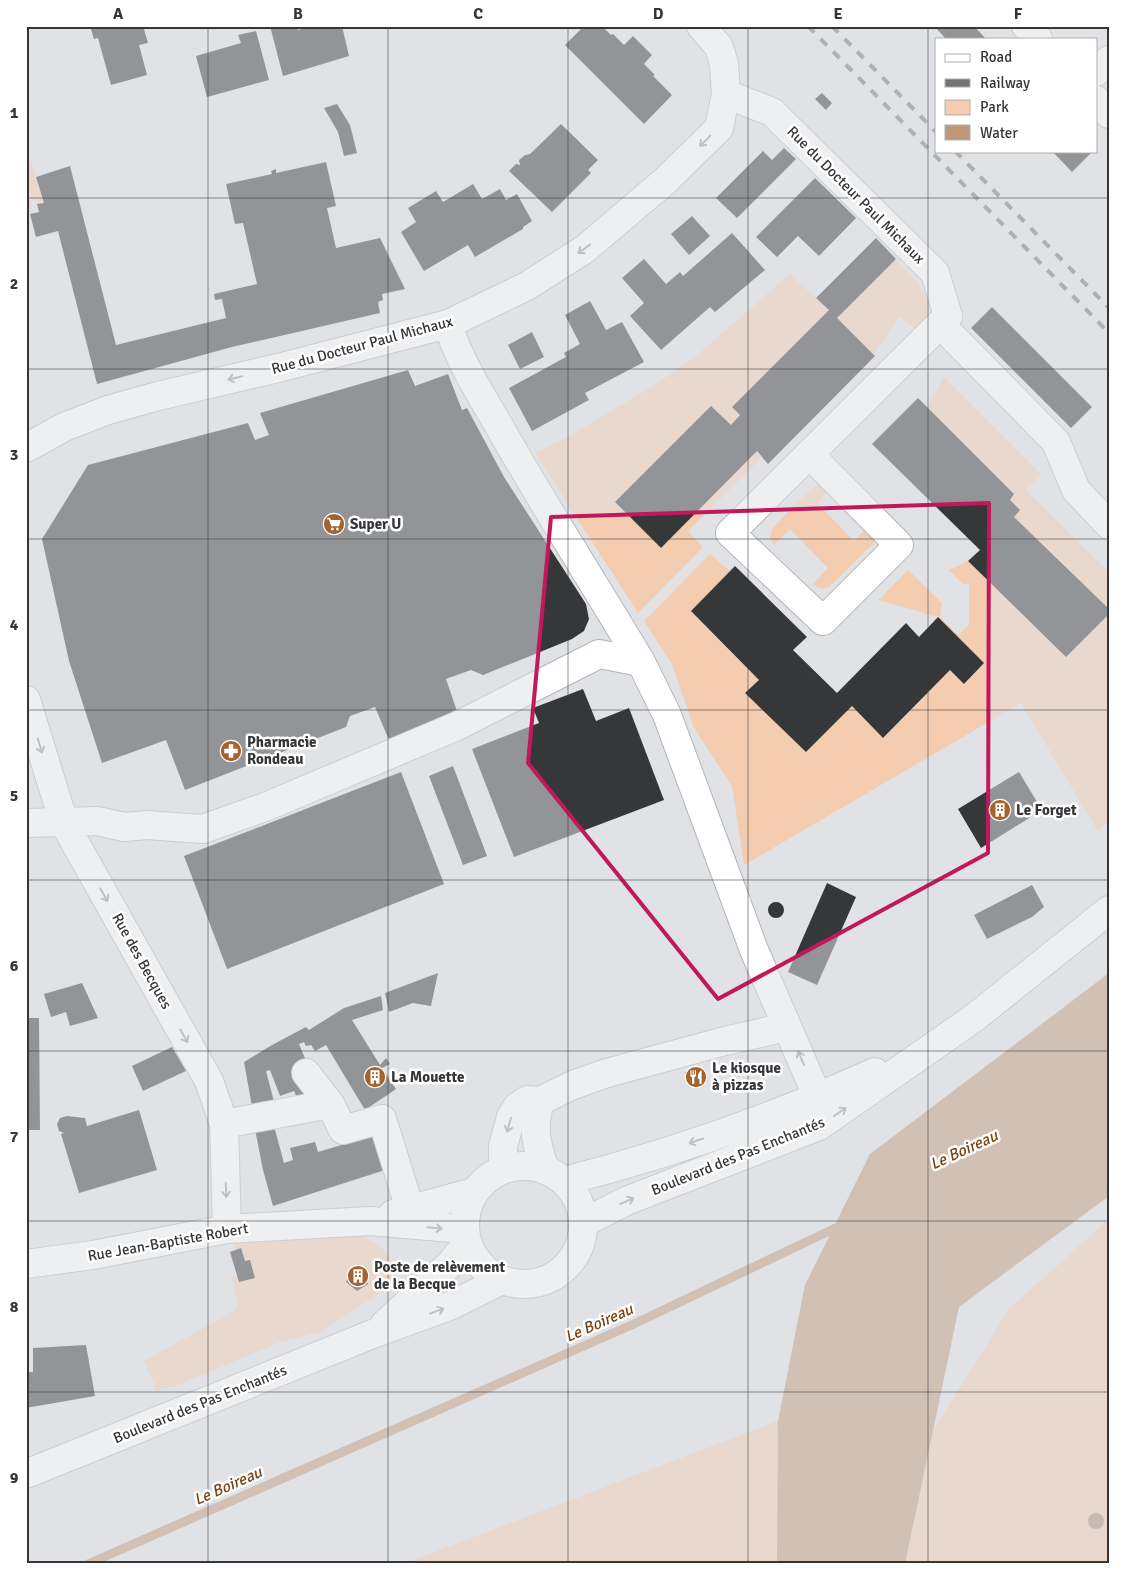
<svg xmlns="http://www.w3.org/2000/svg" width="1135" height="1590" font-family="Signika,sans-serif">
	<rect width="100%" height="100%" fill="#e0e2e5"/>
	<path fill="#f4ccaf" d="M26,147l18,56 -14,-4 2,10 -6,1z
		M896,259c20,22 47,43 21,72l-17,-15 -26,38 -37,-36z
		M790,274l39,36 -98,115 -20,-19 -96,96 46,46 96,-97 3,8 -72,72 15,16 -65,66 -103,-160 31,-15 81,-48 47,-32z
		M944,377l97,97 -15,16 83,82v37l-115,-95 20,-20 -87,-87z
		M819,484l13,3 -15,16 37,38 17,-17 4,14 -2,6 -44,43c-6,2 -12,2 -16,-3l15,-16 -38,-39 -16,16 -4,-8 2,-8 35,-37z
		M710,554l20,17 -39,40 68,69 -14,13 61,59 46,-46 32,32 66,-68 14,14 20,-21 -46,-46 -59,-17 29,-30 34,33 -2,14 18,18 11,-10v-41h-6l-14,-14 19,-9 98,96 43,-43v208l-11,9 -77,-128 -277,162 -12,-79 -38,-58 -22,-64 -28,-43z
		M1109,1219v345h-204l28,-133 76,-122z
		M359,1236c17,4 39,22 35,42 -1,4 -4,7 -6,10l-68,44 -40,10 -102,43 -21,6 -13,-30 78,-43 17,-11 -7,-30 15,-4 -10,-16 -3,-13z
		M778,1421l-1,143h-374z"/>
	<path fill="#bf9779" d="M1109,973v223l-150,111 -54,257h-128l1,-143 27,-136 65,-131z"/>
	<g fill="none" stroke-linecap="round" stroke-linejoin="round">
		<path stroke="#bf9779" stroke-width="9" d="M88,1564l548,-241 208,-99"/>
	</g>
	<path fill="#353739" d="M90,26h53l5,17 -9,2 8,30 -36,10 -13,-47 -4,1z
		M270,26h27l1,4 12,-4h32l7,30 -66,20z
		M584,26h18l9,9 2,-1 11,11 9,-9 19,19 -8,9 11,11 -2,1 19,19 -28,29 -79,-79z
		M934,26h40l12,13h-40z
		M256,31l13,49 -62,17 -11,-41 45,-13 -3,-8z
		M822,93l10,10 -6,7 -11,-11z
		M337,104l13,21 7,28 -13,3 -6,-24 -14,-24z
		M561,124l37,36 -10,10 3,3 -39,39 -43,-41 7,-7 4,1 -1,-5 6,-5 5,-1z
		M784,148l12,11 -59,59 -21,-20 47,-47 9,9z
		M1052,151h39l1,1 -20,20z
		M326,162l10,44 -9,2 9,40 44,-10 25,51 -23,5 1,6 -5,2 2,11 -148,34 -135,37 -39,-153 -22,6 -6,-23 9,-2 -2,-8 7,-1 -8,-26 34,-11 46,179 110,-27 -4,-19 -7,1 -1,-6 43,-10 -14,-61 -8,1 -9,-40 46,-10 -1,-3 5,-2v4z
		M815,178l41,40 -37,38 -21,-20 -21,21 -21,-20z
		M473,184l9,15 18,-10 6,11 11,-6 15,27 -9,6v2l-48,28 -7,-12 -44,26 -23,-39 15,-10 -8,-14 28,-17 7,11z
		M692,216l18,20 -21,19 -18,-21z
		M732,233l33,37 -50,42 -5,-5 -49,43 -31,-34 14,-13 -22,-25 22,-19 22,25 14,-12 3,4z
		M876,238l20,21 -59,59 38,38 -107,108 -11,-13 -96,97 -46,-46 96,-96 20,19 9,-10 -8,-8 97,-97 -13,-12z
		M590,301l16,29 16,-8 22,40 -59,31 4,7 -57,31 -23,-43 57,-31 -2,-4 16,-9 -15,-29z
		M992,307l100,100 -21,21 -100,-100z
		M532,332l12,25 -24,12 -12,-24z
		M408,370l7,16 33,-12 14,36 5,-2 37,69 82,127 3,15 -5,12 -12,8 -89,36 -12,-5 -25,9 12,35 -69,26 -14,-33 -25,9 -4,11 -161,63 -19,-50 -64,23 -33,-102 -27,-122 46,-74 160,-42 7,17 14,-5 -9,-22z
		M918,398l96,96 -4,6 10,10 -6,7 95,92v5l-43,43 -98,-96 12,-11 -108,-106z
		M735,566l72,71 -14,13 44,43 69,-70 13,14 19,-20 46,46 -20,21 -14,-14 -67,68 -31,-32 -46,46 -61,-59 14,-13 -68,-69z
		M583,689l13,32 33,-13 35,92 -150,57 -42,-108 67,-26 -6,-15z
		M453,766l34,90 -24,9 -34,-89z
		M401,772l43,112 -217,85 -43,-113z
		M1019,772l23,38 -61,38 -23,-39z
		M827,883l29,14 -39,88 -29,-13z
		M1032,885l12,22 -12,10 -45,22 -13,-24z
		M768 910a8 8 0 1 1 16 0a8 8 0 1 1-16 0Z
		M438,973l-7,33 -18,-3 -24,9 -4,-19z
		M82,983l16,35 -28,8 -4,-14 -15,5 -7,-23z
		M381,996l2,14 -31,10 28,45 6,-7 4,6 -8,4 14,21 -31,21 -39,-65 -11,6 -4,-6 -5,1 -2,-4 -5,2 10,24 -4,24 4,9 -9,4 -6,-14 -14,5 -10,-26 -4,1 10,38 -23,3 -9,-50 28,-17 34,-18 3,3 35,-22z
		M26,1018h13l1,112h-14z
		M172,1047l14,24 -43,20 -11,-25z
		M703,1068l3,13 -18,4 -3,-13z
		M139,1110l18,60 -78,23 -18,-59 3,-1 -5,-2 -2,-7 3,-6 7,-2 18,2 2,8z
		M274,1126l10,37 9,-3 -3,-12 25,-6 3,10 57,-17 10,35 -112,36 -10,-36 -8,-41z
		M241,1248l4,13 5,-1 5,18 -16,4 -9,-30z
		M352,1269l14,1 2,14 -11,7 -11,-9z
		M86,1345l9,51 -69,12v-36h7v-24z"/>
	<g fill="none" stroke-linecap="round" stroke-linejoin="round">
		<g stroke="#b3b5b8" stroke-width="30">
			<path id="minor" d="M1026,26l12,13
				M1096,72l13,-12
				M726,94l46,18 163,161 13,43 -218,217 93,88 76,-76 -90,-91
				M1096,100l13,14
				M448,324c11,37 32,69 51,102 45,80 95,157 142,236
				M940,324l116,118 20,48 33,35
				M26,448l38,-21 44,-17 50,-14 124,-29 166,-43 79,-38 58,-37 80,-68 54,-53 7,-34 -2,-30 -5,-17 -18,-21
				M26,700l38,123 145,258 15,43 3,105
				M26,823l71,-2 27,6 23,-2 56,4 62,-22 192,-81 142,-72 42,8 26,53 87,235 64,148 -12,18
				M306,1073l24,31 13,26 39,-11 28,90
				M540,1101c-8,29 -4,41 5,69
				M224,1124l106,-20
				M503,1169v-23l8,-29 6,-10 10,-7 13,1 33,-16 34,-12 118,-32 48,-11 12,-9
				M393,1214l81,-22
				M26,1264l67,-9 134,-26 143,-8 94,8"/>
		</g>
		<g stroke="#b3b5b8" stroke-width="30">
			<path id="major" d="M465 1225a59 59 0 1 1 118 0a59 59 0 1 1-118 0Z
				M564,1181c107,-27 211,-64 311,-109
				M583,1223l43,-22 193,-75 155,-108 135,-108
				M385,1324l66,-61 16,-20
				M26,1474l349,-141 77,-28 50,-25"/>
		</g>
		<use href="#minor" stroke="#fff" stroke-width="28"/>
		<use href="#major" stroke="#fff" stroke-width="28"/>
		<path stroke="#727375" stroke-width="4" stroke-dasharray="9 9" stroke-linecap="butt" d="M808,26l301,307
			M832,26l104,106
			M955,151l154,157"/>
	</g>
	<circle fill="#a98d75" cx="1096" cy="1521" r="8"/>
	<defs><path id="oneway-shaft" d="M-6 0H5M1.5-3L5.5 0L1.5 3" fill="none" stroke-width="1.6" stroke-linecap="round" stroke-linejoin="round" transform="scale(1.25)"/></defs>
	<g stroke="#9a9a9b">
		<use href="#oneway-shaft" transform="translate(705 141) rotate(135)"/>
		<use href="#oneway-shaft" transform="translate(584 249) rotate(144)"/>
		<use href="#oneway-shaft" transform="translate(235 378) rotate(167)"/>
		<use href="#oneway-shaft" transform="translate(40 746) rotate(73)"/>
		<use href="#oneway-shaft" transform="translate(104 895) rotate(61)"/>
		<use href="#oneway-shaft" transform="translate(184 1036) rotate(61)"/>
		<use href="#oneway-shaft" transform="translate(801 1058) rotate(-113)"/>
		<use href="#oneway-shaft" transform="translate(840 1112) rotate(-35)"/>
		<use href="#oneway-shaft" transform="translate(509 1125) rotate(106)"/>
		<use href="#oneway-shaft" transform="translate(696 1141) rotate(161)"/>
		<use href="#oneway-shaft" transform="translate(226 1190) rotate(88)"/>
		<use href="#oneway-shaft" transform="translate(627 1201) rotate(-24)"/>
		<use href="#oneway-shaft" transform="translate(435 1228) rotate(5)"/>
		<use href="#oneway-shaft" transform="translate(437 1311) rotate(-20)"/>
	</g>
	<path d="M0 0H1135V1590H0ZM989,503l-1,350 -270,146 -190,-236 23,-246z" fill="#e0e2e5" fill-opacity=".55" fill-rule="evenodd"/>
	<path fill="none" stroke="#c2185b" stroke-width="4" stroke-linejoin="round" d="M989,503l-1,350 -270,146 -190,-236 23,-246z"/>
	<path fill="none" stroke="#353637" stroke-width="1" stroke-opacity="0.55" d="M208,26v1538M388,26v1538M568,26v1538M748,26v1538M928,26v1538M26,198h1083M26,369h1083M26,539h1083M26,710h1083M26,880h1083M26,1051h1083M26,1221h1083M26,1392h1083"/>
	<defs>
		<g id="supermarket-disc" transform="scale(1.125)"><circle r="9.5" fill="#a4632e" stroke="#fff"/><path d="M-6-5.5h2.5l.6 2H6L4.5 2H-2.5L-4.4-4H-6ZM-1.5 3.2a1.3 1.3 0 1 0 .1 0ZM3 3.2a1.3 1.3 0 1 0 .1 0Z" fill="#fff"/></g>
		<g id="pharmacy-disc" transform="scale(1.125)"><circle r="9.5" fill="#a4632e" stroke="#fff"/><path d="M-2-6h4v4h4v4h-4v4h-4v-4h-4v-4h4Z" fill="#fff"/></g>
		<g id="building-disc" transform="scale(1.125)"><circle r="9.5" fill="#a4632e" stroke="#fff"/><path d="M-4-6H4V6H1V3H-1V6H-4ZM-2.5-4.3h1.7v1.8h-1.7ZM.8-4.3h1.7v1.8H.8ZM-2.5-1h1.7V.8h-1.7ZM.8-1h1.7V.8H.8Z" fill="#fff"/></g>
		<g id="restaurant-disc" transform="scale(1.125)"><circle r="9.5" fill="#a4632e" stroke="#fff"/><path d="M-5-6h1v4h1v-4h1v4h1v-4h1v5L-1.5 .5V6h-2V.5L-5-1ZM5-6V6H3V1.5H1.5Q1.5-4 5-6Z" fill="#fff"/></g>
	</defs>
	<g fill-rule="evenodd">
		<use href="#supermarket-disc" x="334" y="524"/>
		<use href="#pharmacy-disc" x="231" y="751"/>
		<use href="#building-disc" x="1000" y="810"/>
		<use href="#building-disc" x="375" y="1077"/>
		<use href="#restaurant-disc" x="696" y="1077"/>
		<use href="#building-disc" x="358" y="1276"/>
	</g>
	<g text-anchor="middle" dominant-baseline="central" stroke-width="5" stroke-linejoin="round" paint-order="stroke">
		<g font-size="15" fill="#353637" stroke="#fff">
			<text transform="translate(856 195) rotate(45)">Rue du Docteur Paul Michaux</text>
			<text transform="translate(362 345) rotate(-15)">Rue du Docteur Paul Michaux</text>
			<text transform="translate(142 961) rotate(61)">Rue des Becques</text>
			<text transform="translate(738 1156) rotate(-22)">Boulevard des Pas Enchantés</text>
			<text transform="translate(168 1242) rotate(-10)">Rue Jean-Baptiste Robert</text>
			<text transform="translate(200 1404) rotate(-22)">Boulevard des Pas Enchantés</text>
		</g>
		<g font-size="15" font-weight="bold" fill="#353637" stroke="#fff" text-anchor="start">
			<text x="350" y="524">Super U</text>
			<text x="247" y="742">Pharmacie<tspan x="247" dy="17">Rondeau</tspan></text>
			<text x="1016" y="810">Le Forget</text>
			<text x="712" y="1068">Le kiosque<tspan x="712" dy="17">à pizzas</tspan></text>
			<text x="391" y="1077">La Mouette</text>
			<text x="374" y="1267">Poste de relèvement<tspan x="374" dy="17">de la Becque</tspan></text>
		</g>
		<g font-size="16" font-style="italic" fill="#784314" stroke="#fff">
			<text transform="translate(964 1150) rotate(-25)">Le Boireau</text>
			<text transform="translate(599 1323) rotate(-24)">Le Boireau</text>
			<text transform="translate(228 1486) rotate(-24)">Le Boireau</text>
		</g>
	</g>
	<rect width="1135" height="1590" fill="none" stroke="#ffffff" stroke-width="55"/>
	<rect x="935" y="38" width="162" height="115" fill="#ffffff" stroke="#aeafaf"/>
	<rect x="945" y="54" width="25" height="8" fill="#ffffff" stroke="#aeafaf"/>
	<text x="980" y="62" font-size="15" fill="#353637">Road</text>
	<rect x="945" y="79" width="25" height="8" fill="#727375" stroke="#aeafaf"/>
	<text x="980" y="88" font-size="15" fill="#353637">Railway</text>
	<rect x="945" y="100" width="25" height="15" fill="#f4ccaf" stroke="#aeafaf"/>
	<text x="980" y="112" font-size="15" fill="#353637">Park</text>
	<rect x="945" y="125" width="25" height="15" fill="#bf9779" stroke="#aeafaf"/>
	<text x="980" y="138" font-size="15" fill="#353637">Water</text>
	<rect x="28" y="28" width="1080" height="1534" fill="none" stroke="#353637" stroke-width="2"/>
	<g font-size="16" text-anchor="middle" font-weight="bold" fill="#353637">
		<text x="118" y="19">A</text>
		<text x="298" y="19">B</text>
		<text x="478" y="19">C</text>
		<text x="658" y="19">D</text>
		<text x="838" y="19">E</text>
		<text x="1018" y="19">F</text>
		<text x="14" y="118">1</text>
		<text x="14" y="289">2</text>
		<text x="14" y="460">3</text>
		<text x="14" y="630">4</text>
		<text x="14" y="801">5</text>
		<text x="14" y="971">6</text>
		<text x="14" y="1142">7</text>
		<text x="14" y="1312">8</text>
		<text x="14" y="1483">9</text>
	</g>
</svg>
